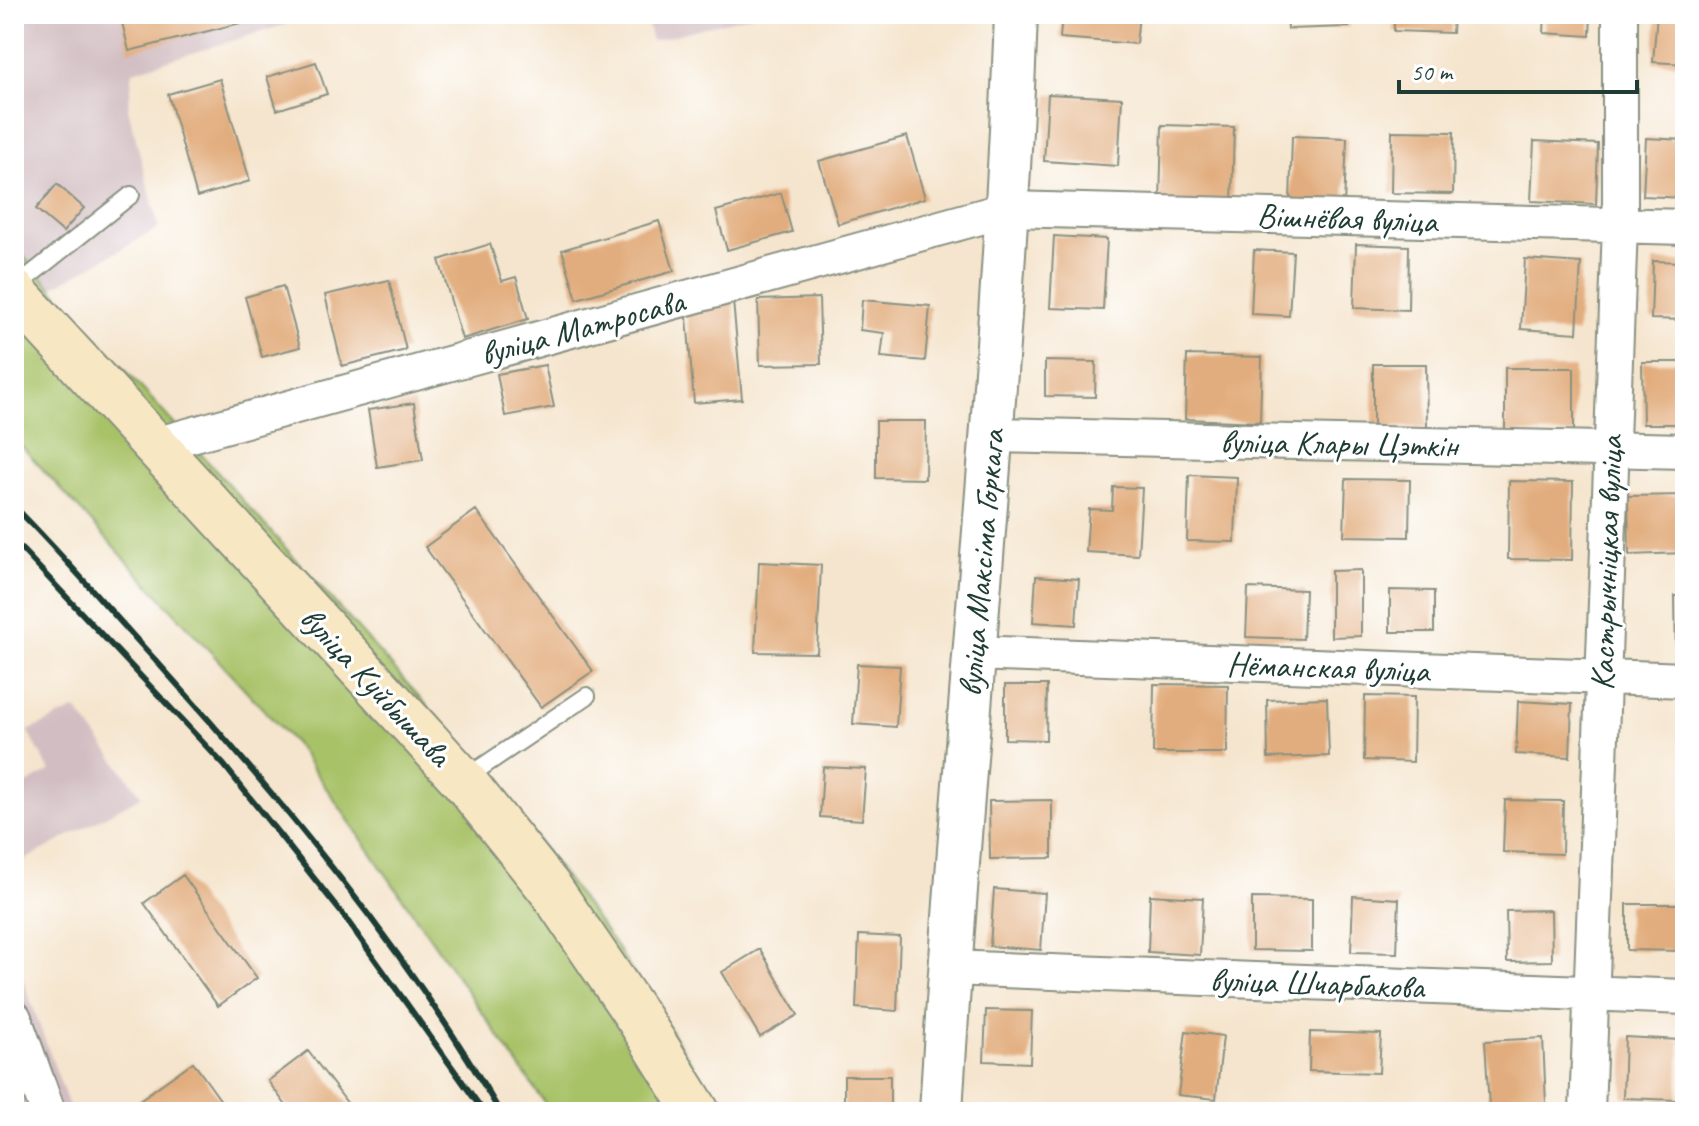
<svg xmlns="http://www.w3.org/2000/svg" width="1699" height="1126" font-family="Caveat,sans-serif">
	<rect width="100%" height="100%" fill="#fff"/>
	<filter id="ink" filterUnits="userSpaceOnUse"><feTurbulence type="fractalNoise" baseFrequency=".0125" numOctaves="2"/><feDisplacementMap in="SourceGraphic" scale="16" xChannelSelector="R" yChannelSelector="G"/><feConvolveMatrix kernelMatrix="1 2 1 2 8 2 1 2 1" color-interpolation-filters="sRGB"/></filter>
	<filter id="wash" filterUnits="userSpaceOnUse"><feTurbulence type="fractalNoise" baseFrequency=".006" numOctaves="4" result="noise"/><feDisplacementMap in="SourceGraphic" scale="32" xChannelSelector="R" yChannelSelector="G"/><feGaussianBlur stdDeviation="1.8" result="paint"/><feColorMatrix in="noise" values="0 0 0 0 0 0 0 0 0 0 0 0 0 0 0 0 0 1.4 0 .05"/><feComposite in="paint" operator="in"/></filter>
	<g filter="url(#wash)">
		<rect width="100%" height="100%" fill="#f5e5ce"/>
		<path fill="#d2bec2" d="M14,14h306l-187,57 -5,38 31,119 -107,60 -38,-42z
			M645,14h110l-103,27z
			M76,709l66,87 -128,70v-75l36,-20 -22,-40z
			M14,955l57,157h-57z"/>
		<path fill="#a8c268" stroke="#64804e" stroke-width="2" d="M14,246l470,523 128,171 111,172h-172l-254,-366 -283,-308z"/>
		<g id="blocks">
			<path fill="#e2ad7e" d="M120,14h152v1l-143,36z
				M1062,14h77l-3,30 -76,-6z
				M1207,14h48v5z
				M1287,14h61l1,13 -61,2z
				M1394,14h59l-1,19 -58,-2z
				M1545,14h46l-1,22 -46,-3z
				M1657,14h28v50l-32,-2z
				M316,62l11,32 -50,16 -10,-33z
				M220,79l30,102 -53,16 -29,-103z
				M1048,94l74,4 -4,68 -74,-5z
				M1162,125l72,2 -2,78 -72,-1z
				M1392,131l62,1 -1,62 -62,-1z
				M907,136l18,62 -87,26 -19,-63z
				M1292,136l55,2 -3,67 -54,-3z
				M1646,138l39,2v58l-42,-2z
				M1534,141l64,3 -2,60 -65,-3z
				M57,184l27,24 -21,24 -27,-23z
				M781,193l11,39 -65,18 -11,-39z
				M659,221l15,50 -97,28 -15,-49z
				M1054,236l53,3 -4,71 -53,-2z
				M490,244l12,37 14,-4 12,42 -66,20 -23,-79z
				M1356,244l53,2 -1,64 -54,-2z
				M1254,250l39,2 -4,64 -38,-2z
				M1525,259l56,4 -4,70 -56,-4z
				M1653,261l32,1v58l-34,-1z
				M389,280l17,70 -64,16 -17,-71z
				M283,286l17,61 -38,10 -17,-60z
				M819,298l2,66 -61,1 -2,-65z
				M862,300l68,6 -5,55 -44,-4 3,-24 -24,-3z
				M733,301l9,98 -48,4 -8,-98z
				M1187,355l75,2 -2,65 -75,-3z
				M1045,361l51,1 -1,35 -50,-1z
				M1642,362h43v62h-42z
				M1373,364h53l1,63h-54z
				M545,365l9,42 -49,9 -8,-42z
				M1505,368h69v66l-69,-1z
				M414,403l9,57 -46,7 -9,-57z
				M876,421h50l-1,58 -49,-1z
				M1189,475l48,2 -2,65 -48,-1z
				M1346,479l64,1 -1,57 -65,-1z
				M1509,481l64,1 -1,78 -64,-1z
				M1113,487l29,1 -4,67 -52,-3 3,-43 23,1z
				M1685,495v58l-56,2 -1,-59z
				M476,510l117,161 -52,36 -116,-160z
				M759,562l62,3 -4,88 -62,-1z
				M1361,570v66l-30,1v-66z
				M1036,576l43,3 -3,46 -43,-3z
				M1248,588l57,2 -2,49 -57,-2z
				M1390,590l44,1v41h-44z
				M1675,596h10v65l-9,1z
				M857,664l43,2 -4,61 -43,-3z
				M1154,684l74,1 -1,68h-74z
				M1005,685h42l-1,55 -41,-1z
				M1365,696l49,1 -1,65 -49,-2z
				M1327,698l2,58 -61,2 -1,-58z
				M1518,701l54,3 -2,53 -54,-3z
				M823,767l43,2 -4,51 -42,-3z
				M1052,800v58l-62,1 -1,-58z
				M1505,800l58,1 -1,53 -59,-2z
				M183,875l74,103 -39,28 -74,-103z
				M994,889l51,4 -4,57 -51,-4z
				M1150,895l53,3 -3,57 -52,-3z
				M1353,896l46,3 -2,54 -46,-1z
				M1252,898l60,1v52l-60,-1z
				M1627,904h56v47l-56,-1z
				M1551,910l1,51 -45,1 -1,-51z
				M859,935l41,2 -3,74 -41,-3z
				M760,949l38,66 -38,22 -38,-65z
				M986,1010l46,1 -2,52 -46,-2z
				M1186,1031l37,5 -7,63 -38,-4z
				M1310,1032l71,2 -2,39 -70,-2z
				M1625,1037l55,3 -2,60 -55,-2z
				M1543,1038l3,66 -57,3 -4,-66z
				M308,1051l46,61h-63l-23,-31z
				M193,1062l36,50h-90l-5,-8z
				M844,1076h46v36h-46z"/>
		</g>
	</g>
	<g filter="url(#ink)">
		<use href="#blocks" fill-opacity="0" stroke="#8a9181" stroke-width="2"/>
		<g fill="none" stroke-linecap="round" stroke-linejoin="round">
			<g stroke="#8a9181" stroke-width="20">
				<path id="service" d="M14,288l117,-93
					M464,779l123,-83"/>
			</g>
			<g stroke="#8a9181" stroke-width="38">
				<path id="minor" d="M993,435l692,16
					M155,445l854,-236 676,18
					M972,653l713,27
					M949,968l736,29
					M14,1018l34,94
					M1587,1112l33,-886v-212"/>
			</g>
			<g stroke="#8a9181" stroke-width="46">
				<path id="tertiary" d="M941,1112c21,-366 62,-731 75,-1098"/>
			</g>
			<g stroke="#8a9181" stroke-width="48">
				<path id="secondary" d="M14,292l449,488 88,110 88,129 58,93"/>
			</g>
			<use href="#service" stroke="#fff" stroke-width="16"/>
			<use href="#minor" stroke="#fff" stroke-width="34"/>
			<use href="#tertiary" stroke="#fff" stroke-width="42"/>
			<use href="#secondary" stroke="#f7e8c3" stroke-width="44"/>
			<path stroke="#1f3d34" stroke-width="6" d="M14,506c50,50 96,105 144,157 125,139 248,286 342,449
				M14,541l210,224 120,151 140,196"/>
		</g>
	</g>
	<g text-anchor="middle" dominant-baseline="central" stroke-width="6" stroke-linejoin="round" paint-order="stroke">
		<g font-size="34" fill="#1f3d34" stroke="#fff">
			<text transform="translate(1347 218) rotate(2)">Вішнёвая вуліца</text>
			<text transform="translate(582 327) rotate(-15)">вуліца Матросава</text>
			<text transform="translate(1339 443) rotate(1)">вуліца Клары Цэткін</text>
			<text transform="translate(981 563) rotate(-85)">вуліца Максіма Горкага</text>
			<text transform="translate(1606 563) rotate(-88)">Кастрычніцкая вуліца</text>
			<text transform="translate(1328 667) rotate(2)">Нёманская вуліца</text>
			<text transform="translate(376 686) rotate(47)">вуліца Куйбышава</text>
			<text transform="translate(1317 983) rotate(2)">вуліца Шчарбакова</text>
		</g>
	</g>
	<rect width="1699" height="1126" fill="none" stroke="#fff" stroke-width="48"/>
	<path d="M1399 80v12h238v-12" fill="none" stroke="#1f3d34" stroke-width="4"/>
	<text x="1411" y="80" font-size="24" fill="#1f3d34" stroke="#ffffff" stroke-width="6" paint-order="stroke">50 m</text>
</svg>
